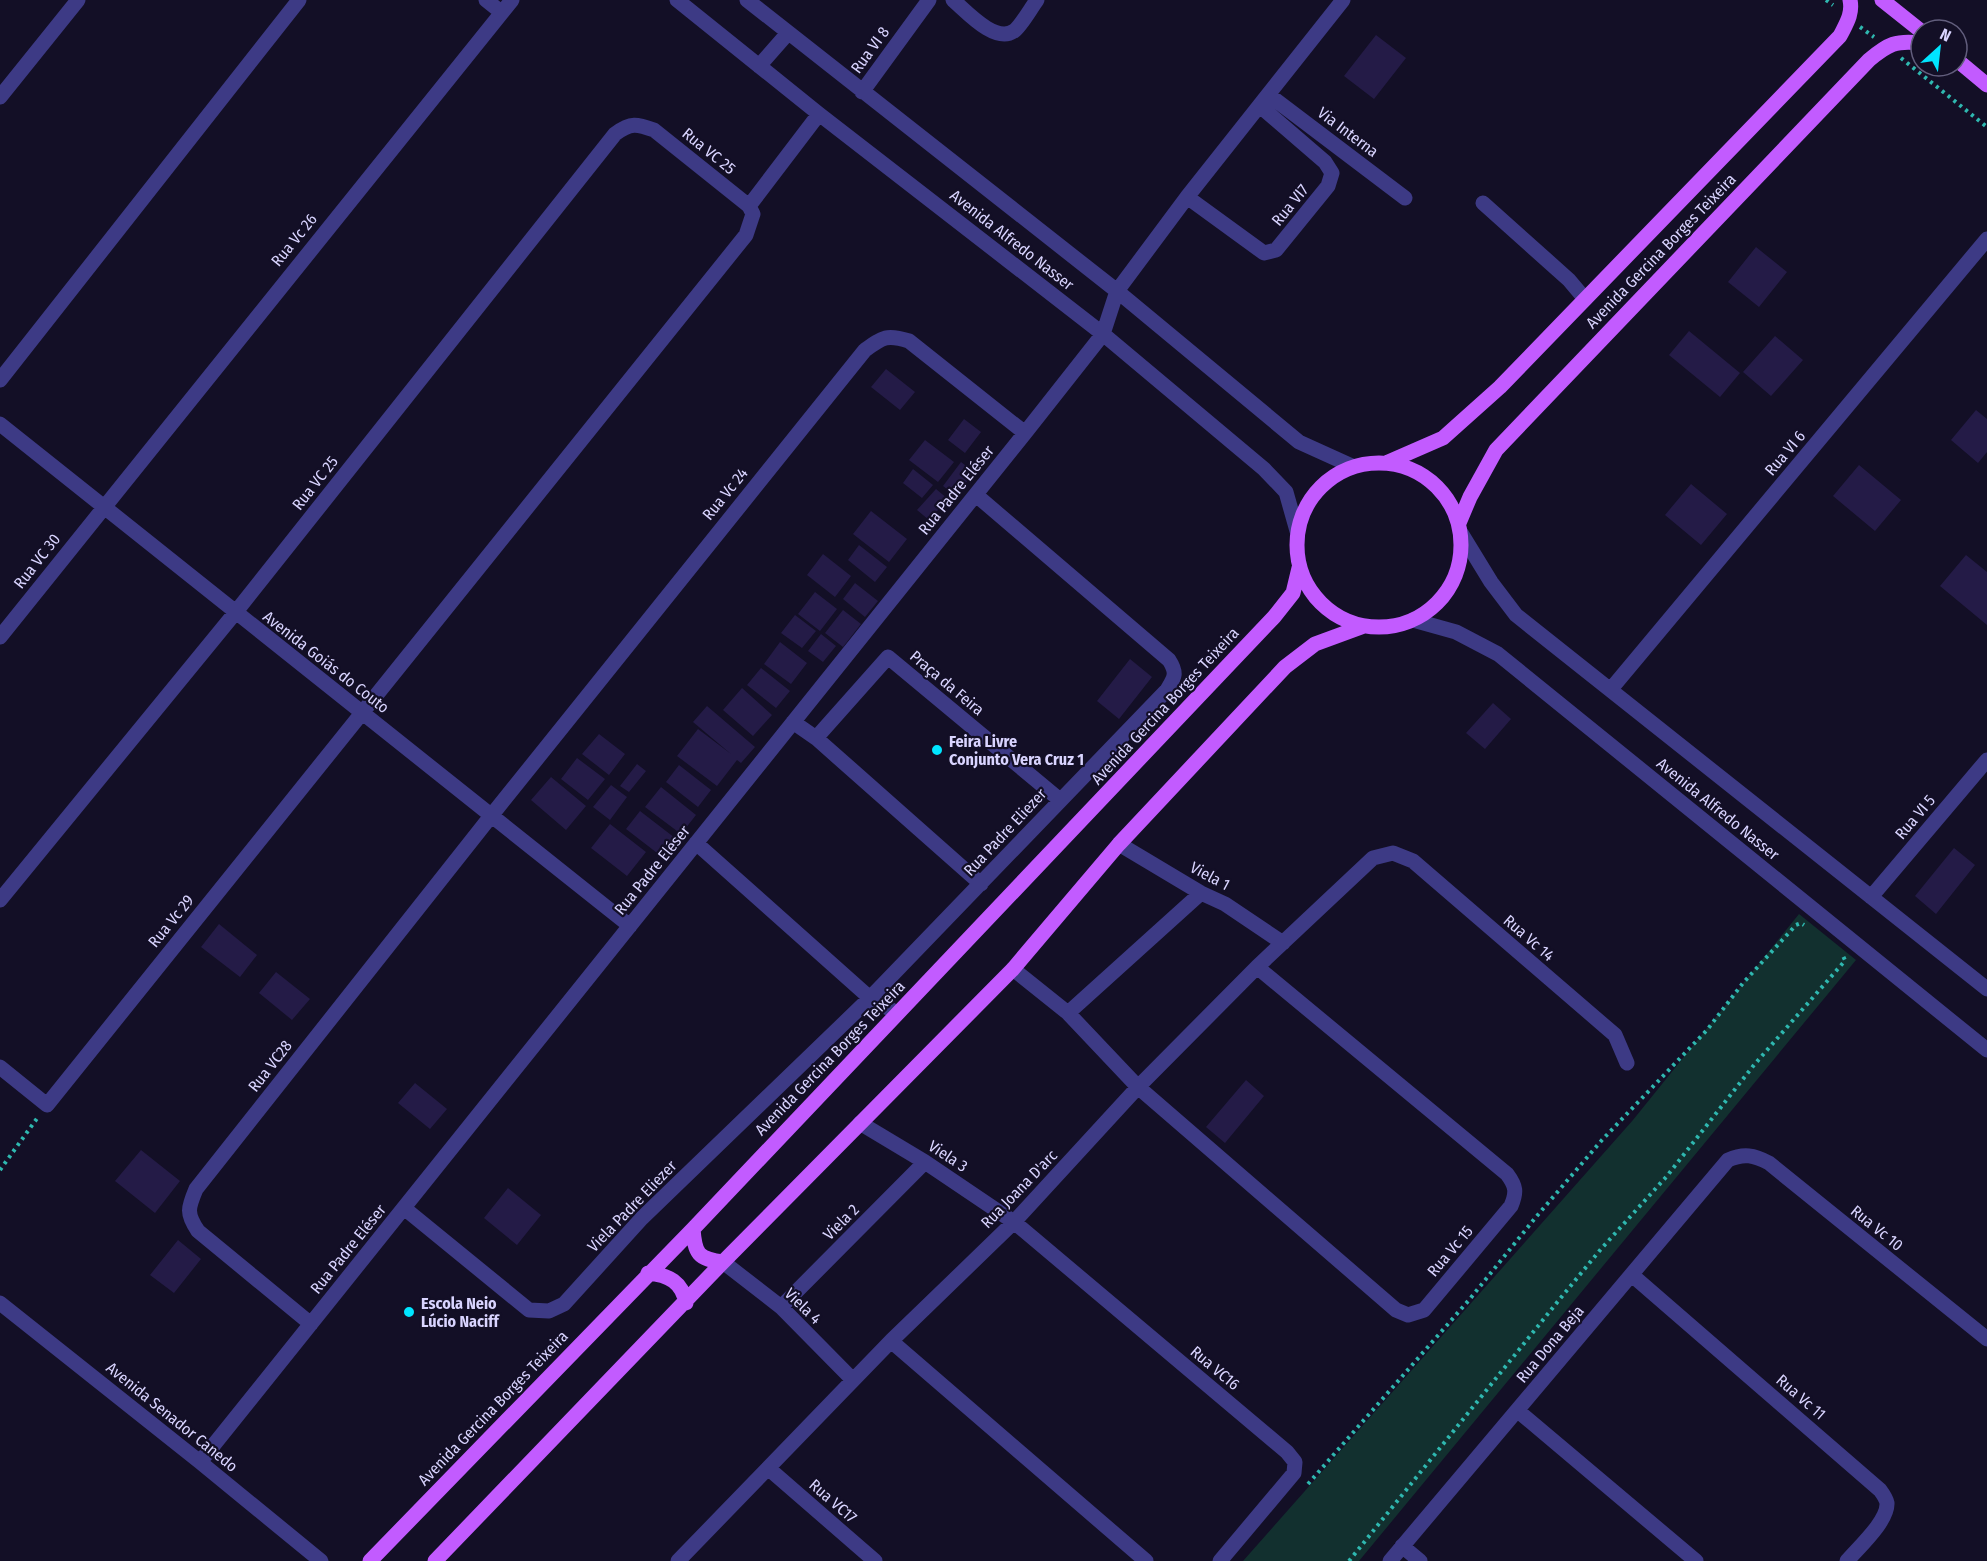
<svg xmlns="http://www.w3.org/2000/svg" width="1987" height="1561" font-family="'Fira Sans Condensed',sans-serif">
	<rect width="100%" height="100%" fill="#130f26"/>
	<path fill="#12302f" d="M1799,914l57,46 -497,601h-116l390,-441z"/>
	<path fill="#241b47" d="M1376,35l30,23 -32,41 -30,-23z
		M1756,247l31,25 -28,35 -31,-25z
		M1689,331l51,42 -20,24 -51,-42z
		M1775,336l28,24 -32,36 -28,-24z
		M886,369l29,23 -15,18 -29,-23z
		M1976,410l11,9v33l-9,11 -27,-23z
		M964,419l17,13 -16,21 -17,-13z
		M925,440l29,22 -16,20 -29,-22z
		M961,462l13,10 -18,24 -13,-10z
		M1859,465l42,35 -26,31 -42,-35z
		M913,469l20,16 -11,13 -19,-15z
		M1691,484l36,30 -26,31 -36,-30z
		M936,489l12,10 -19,21 -12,-10z
		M871,511l36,28 -18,23 -36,-28z
		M859,545l28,22 -12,15 -27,-22z
		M823,554l28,22 -16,21 -28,-22z
		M1966,555l21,17v53l-47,-39z
		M855,583l23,18 -13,16 -22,-18z
		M815,592l22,17 -17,22 -22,-17z
		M843,610l18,14 -18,23 -18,-14z
		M795,615l21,16 -14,17 -21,-15z
		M821,634l15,12 -13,16 -15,-11z
		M780,642l27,21 -16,21 -27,-20z
		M1130,659l22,18 -33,42 -22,-18z
		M761,668l29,23 -14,17 -29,-23z
		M742,688l30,27 -19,21 -30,-26z
		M1493,703l18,16 -26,30 -19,-16z
		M707,706l48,41 -14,16 -4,-3 -20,26 -40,-30 21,-27 33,25 -38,-32z
		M599,734l26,20 -16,21 -27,-21z
		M577,758l28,21 -17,21 -27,-21z
		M637,764l9,7 -17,21 -9,-6z
		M679,765l32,25 -13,17 -32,-25z
		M551,777l35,29 -20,24 -35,-30z
		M611,785l16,12 -17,23 -17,-13z
		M661,787l35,28 -15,19 -36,-27z
		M640,811l35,27 -14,18 -35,-27z
		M610,824l36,28 -19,24 -36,-28z
		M1954,848l21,17 -39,49 -21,-18z
		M219,924l38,31 -17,22 -39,-30z
		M276,972l34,27 -18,21 -33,-27z
		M1246,1080l18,16 -39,47 -19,-16z
		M415,1083l32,26 -17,20 -32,-26z
		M141,1150l39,31 -25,32 -40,-32z
		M508,1188l33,27 -24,30 -33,-27z
		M178,1240l23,19 -27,34 -24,-18z"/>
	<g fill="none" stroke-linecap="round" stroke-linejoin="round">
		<path stroke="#2fb8b0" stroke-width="4" stroke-dasharray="3 4.5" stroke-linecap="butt" d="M1826,0l7,5
			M1860,27l14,10
			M1901,58l86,69
			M0,1170l38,-53
			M1308,1484l161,-184 67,-83 66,-77 105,-110 36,-47 53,-58 5,-2 3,2
			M1349,1561l210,-261 42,-51 66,-73 87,-111 89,-102 2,-3 -2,-4"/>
		<path stroke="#3d3a85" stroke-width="15" d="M486,0l15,12
			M677,0l142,114 284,220 161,135 22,23 11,39
			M747,0l370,291 182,151 53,24
			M953,0c13,11 42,44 61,31 7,-5 17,-23 23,-31
			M759,66l29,-33
			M862,92l67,-92
			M1269,95l136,103
			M0,97l78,-97
			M1187,197l77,56 12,-3 52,-64 4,-13 -7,-11 -65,-56
			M1483,203l86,77 16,19
			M749,206l70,-92
			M0,380l299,-380
			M0,424l630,502
			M1461,533l30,49 25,33 471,374
			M1413,620l43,12 42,22 489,396
			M0,637l512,-637
			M1611,689l376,-450
			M793,722l23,16 72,-81 172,143
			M816,738l165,146
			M696,843l174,155 27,15
			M1119,844l82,49 24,11 58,39
			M1871,897l116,-137
			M0,900l235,-287 380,-479c16,-12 22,-10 39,-4l95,76 4,8 -7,21 -699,870 -47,-38
			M1013,969l55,44 70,74 258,223 12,5 16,-5 87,-104c6,-14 5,-20 -4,-32l-250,-207
			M1068,1013l133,-120
			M860,1123l65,39 89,60 273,230 8,10 -1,11 -74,88
			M404,1208l125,102 20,1 15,-7 78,-86 228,-220 297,-308c7,-12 11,-16 2,-30l-193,-165
			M723,1262l58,45 72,73
			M1632,1275l248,215c3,4 6,8 7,13 1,18 -28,44 -40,58
			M0,1303l200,159 121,99
			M781,1307l144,-145
			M311,1324l-113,-93c-12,-18 -10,-23 -2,-42l295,-373 374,-466c18,-13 22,-16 44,-9l116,92
			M891,1341l255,220
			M1518,1411l178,150
			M200,1462l825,-1029 78,-99 14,-43 70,-94 156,-197
			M768,1468l107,93
			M1402,1546l18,15
			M678,1561l213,-220 123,-119 124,-135 119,-120 116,-109 20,-5 20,8 202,174 12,28
			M1390,1561l338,-401c16,-7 26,-5 41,3l218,176"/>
		<path stroke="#c25bff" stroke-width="15" d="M1882,0l39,31
			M1957,60l30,25
			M1388,462l55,-24 57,-51 340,-351c6,-12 13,-22 10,-36
			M1297 545a82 82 0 1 1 164 0a82 82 0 1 1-164 0Z
			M1459,523l11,-26 26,-47 373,-390c19,-16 27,-20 52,-17
			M693,1229c2,25 5,30 30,33
			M648,1273c21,2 34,9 38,30
			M370,1561l323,-332 581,-612 19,-24 6,-25
			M435,1561l288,-299 290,-293 106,-125 166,-177 30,-23 49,-18"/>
	</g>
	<g fill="#00e5ff" stroke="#130f26" stroke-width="2">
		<circle cx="937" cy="750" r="6"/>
		<circle cx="409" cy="1312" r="6"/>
	</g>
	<g text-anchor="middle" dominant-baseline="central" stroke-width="4.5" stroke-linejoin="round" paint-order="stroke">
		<g font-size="16" fill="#d9d4ff" stroke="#130f26">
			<text transform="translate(870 50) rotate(-54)">Rua VI 8</text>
			<text transform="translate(1348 132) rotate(37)">Via Interna</text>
			<text transform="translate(709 151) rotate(39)">Rua VC 25</text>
			<text transform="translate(1290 205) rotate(-51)">Rua VI7</text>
			<text transform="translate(294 240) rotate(-51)">Rua Vc 26</text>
			<text transform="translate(1012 240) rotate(38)">Avenida Alfredo Nasser</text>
			<text transform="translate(1661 251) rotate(-46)">Avenida Gercina Borges Teixeira</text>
			<text transform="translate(1785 453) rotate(-50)">Rua VI 6</text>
			<text transform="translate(315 483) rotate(-52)">Rua VC 25</text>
			<text transform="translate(956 490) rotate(-51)">Rua Padre Eléser</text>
			<text transform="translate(725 494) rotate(-51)">Rua Vc 24</text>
			<text transform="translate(37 561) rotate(-52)">Rua VC 30</text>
			<text transform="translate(326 662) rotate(38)">Avenida Goiás do Couto</text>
			<text transform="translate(947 683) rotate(40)">Praça da Feira</text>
			<text transform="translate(1165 706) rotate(-47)">Avenida Gercina Borges Teixeira</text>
			<text transform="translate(1718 809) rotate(39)">Avenida Alfredo Nasser</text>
			<text transform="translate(1915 817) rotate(-50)">Rua VI 5</text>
			<text transform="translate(1005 832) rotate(-47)">Rua Padre Eliezer</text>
			<text transform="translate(652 870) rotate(-51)">Rua Padre Eléser</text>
			<text transform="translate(1210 876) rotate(28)">Viela 1</text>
			<text transform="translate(171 921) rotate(-51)">Rua Vc 29</text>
			<text transform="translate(1529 938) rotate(41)">Rua Vc 14</text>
			<text transform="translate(830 1058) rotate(-46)">Avenida Gercina Borges Teixeira</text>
			<text transform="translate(270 1066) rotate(-52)">Rua VC28</text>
			<text transform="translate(948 1156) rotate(33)">Viela 3</text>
			<text transform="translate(1019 1189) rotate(-46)">Rua Joana D'arc</text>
			<text transform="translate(632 1206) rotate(-46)">Viela Padre Eliezer</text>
			<text transform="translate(841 1222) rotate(-45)">Viela 2</text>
			<text transform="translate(1877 1228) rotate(39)">Rua Vc 10</text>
			<text transform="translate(348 1249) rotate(-51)">Rua Padre Eléser</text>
			<text transform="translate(1450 1251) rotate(-50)">Rua Vc 15</text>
			<text transform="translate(803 1306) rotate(44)">Viela 4</text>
			<text transform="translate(1550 1344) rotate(-50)">Rua Dona Beja</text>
			<text transform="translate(1215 1368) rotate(40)">Rua VC16</text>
			<text transform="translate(1801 1397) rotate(41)">Rua Vc 11</text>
			<text transform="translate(493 1408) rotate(-46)">Avenida Gercina Borges Teixeira</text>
			<text transform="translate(172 1417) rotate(39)">Avenida Senador Canedo</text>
			<text transform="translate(833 1501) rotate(41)">Rua VC17</text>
		</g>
		<g font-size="16" font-weight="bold" fill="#d9d4ff" stroke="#130f26" text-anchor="start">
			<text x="949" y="741">Feira Livre<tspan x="949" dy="18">Conjunto Vera Cruz 1</tspan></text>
			<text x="421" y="1303">Escola Neio<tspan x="421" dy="18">Lúcio Naciff</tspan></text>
		</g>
	</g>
	<g transform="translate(1939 48) rotate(27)"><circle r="28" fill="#130f26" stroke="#625e7d" stroke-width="1.5"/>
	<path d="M0-4.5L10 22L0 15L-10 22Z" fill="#00e5ff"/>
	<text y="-9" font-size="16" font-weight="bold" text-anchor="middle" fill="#d9d4ff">N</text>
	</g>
</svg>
